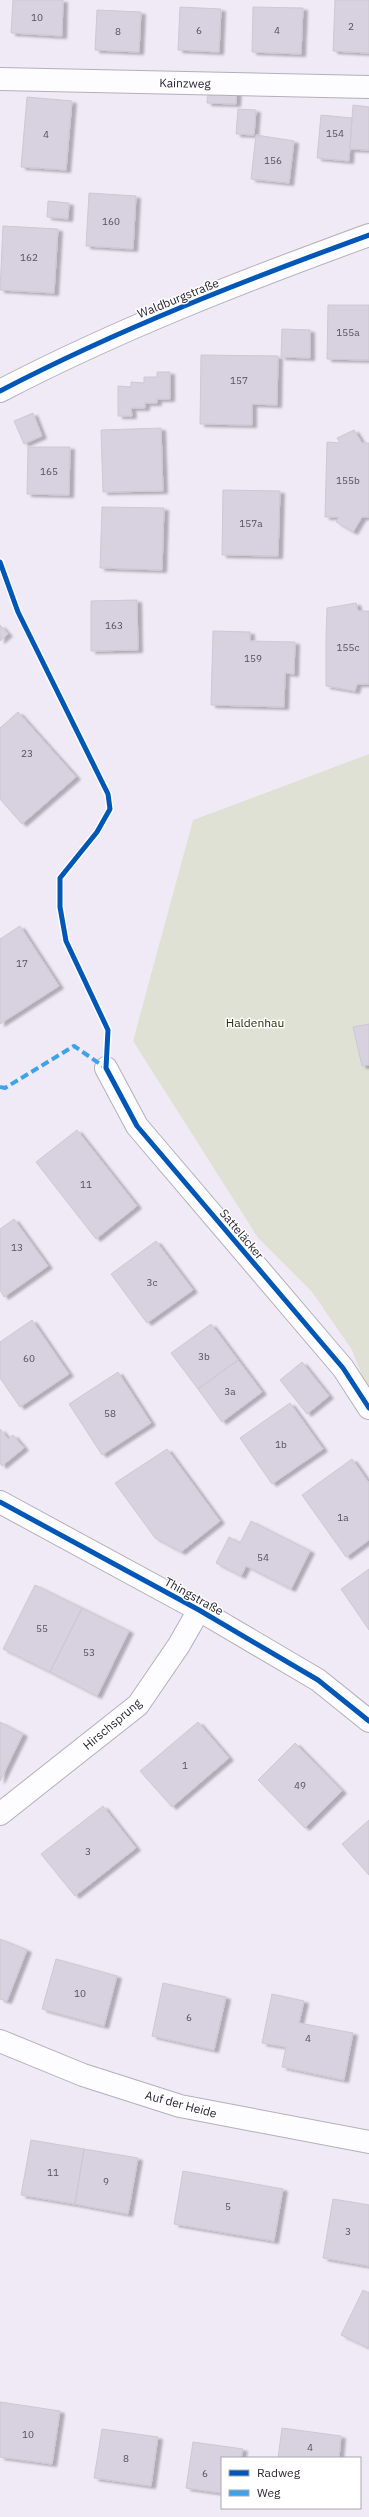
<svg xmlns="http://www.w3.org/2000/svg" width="369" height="2517" font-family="'IBM Plex Sans',sans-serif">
	<defs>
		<filter id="shadow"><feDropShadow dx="4.5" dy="2.5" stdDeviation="1" flood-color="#0004"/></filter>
	</defs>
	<rect width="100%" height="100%" fill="#f0eaf7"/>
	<path fill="#e0e1d5" d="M369,754v640l-17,-44 -40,-58 -54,-54 -125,-197 60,-221z"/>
	<path fill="#d8d1df" stroke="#cdc8d3" filter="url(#shadow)" d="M13,0h50l-1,36 -51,-3z
		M335,0h34v53l-36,-2z
		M180,7l41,2 -2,43 -41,-2z
		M253,7l50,1 -2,46 -49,-2z
		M97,10l44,2 -2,40 -44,-2z
		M208,86l29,2 -1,16 -29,-1z
		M27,97l45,4 -6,69 -45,-3z
		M353,105l16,2v43l-19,-1z
		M238,109l18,1 -2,25 -18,-1z
		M321,115l31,3 -3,43 -32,-3z
		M256,135l38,6 -5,42 -38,-4z
		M89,193l47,3 -3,53 -47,-3z
		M48,201l21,2 -1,16 -21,-2z
		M3,226l55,3 -4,64 -54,-3z
		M328,305h41v55l-42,-1z
		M282,329l28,1v28l-29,-1z
		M201,355l77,1 -1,49 -25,-1v21l-52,-1z
		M157,372h13v27h-13v4h-12v5h-14l1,8h-14v-30l13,1v-5l13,1v-6h13z
		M33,413l9,23 -18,8 -10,-23z
		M161,428l2,63 -60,1 -2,-62z
		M354,430l8,13h7v74h-7l-9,15 -17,-10 3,-5h-14l2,-75 13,1 -3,-5z
		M28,447h42l-1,48 -42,-1z
		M223,490l57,1 -2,65 -56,-1z
		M102,507l62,1 -2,62 -62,-2z
		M137,600l1,50 -47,1v-50z
		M356,603l2,8h11v73h-12l-2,7 -29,-5v-51l1,-27z
		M0,625l8,9 -8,7z
		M213,631l37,1v9l45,1 -1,32 -9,-1 -1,34 -73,-2z
		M18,712l58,65 -54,47 -22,-25v-71z
		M20,926l39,60 -59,38v-85z
		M369,1024v41l-7,1 -9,-39z
		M77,1130l60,76 -41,33 -60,-77z
		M14,1219l34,47 -44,31 -4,-7v-61z
		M156,1241l37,49 -46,33 -36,-49z
		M32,1320l37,54 -49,33 -20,-29v-36z
		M211,1324l27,36 -40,29 -27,-36z
		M238,1360l24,32 -40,30 -24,-33z
		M302,1362l27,34 -22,18 -27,-34z
		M118,1372l33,51 -49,32 -33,-51z
		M290,1403l33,46 -51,35 -32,-46z
		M0,1429l8,10 5,-4 11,13 -22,18 -2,-3z
		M167,1449l53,72 -39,31 -26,-14 -40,-55z
		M352,1459l17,24v57l-23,17 -44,-62z
		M251,1521l59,30 -19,38 -45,-23 -5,10 -25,-13 13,-26 11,6z
		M369,1569v61l-28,-41z
		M35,1585l47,23 -32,64 -47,-23z
		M82,1608l47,23 -32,65 -47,-24z
		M0,1722l23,12 -23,47z
		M198,1722l31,36 -57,49 -32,-36z
		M295,1743l47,48 -37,37 -47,-48z
		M103,1806l33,42 -61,48 -34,-42z
		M369,1820v55l-27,-31z
		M0,1939l27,11 -20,51 -7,-2z
		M56,1959l61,17 -13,50 -62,-17z
		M163,1983l63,14 -12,53 -62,-14z
		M272,1994l32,7 -5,22 54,10 -9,47 -62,-13 4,-20 -24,-4z
		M31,2140l53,9 -9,55 -54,-9z
		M84,2149l54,9 -10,56 -53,-10z
		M183,2171l100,18 -9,52 -100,-17z
		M333,2199l36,6v61l-46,-8z
		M363,2290l6,3v55l-28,-13z
		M0,2402l60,9 -8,53 -52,-7z
		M282,2428l59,8 -2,22h-61z
		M102,2429l56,8 -7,49 -57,-8z
		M193,2442l50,7 -2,9h-19v35l-36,-5z"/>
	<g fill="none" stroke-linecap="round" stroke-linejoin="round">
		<g stroke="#b4afba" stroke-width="24">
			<path id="street" d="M0,79l369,8
				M106,1068l31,58 206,242 26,40
				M0,1502l199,108 119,70 51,41
				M0,1814l138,-109 41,-60 20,-35
				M0,2041l83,34 97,31 189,36"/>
		</g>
		<g stroke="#b4afba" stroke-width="24">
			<path id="secondary" d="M0,391c119,-62 243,-110 369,-156"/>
		</g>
		<use href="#street" stroke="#fdfcfe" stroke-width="22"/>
		<use href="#secondary" stroke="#fdfcfe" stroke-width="22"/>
		<path stroke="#3ea2eb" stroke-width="4" stroke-dasharray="8 4" stroke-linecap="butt" d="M0,1087l5,1 69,-42 32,22"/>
		<g stroke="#fff" stroke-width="8">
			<path id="cycleway" d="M0,391c119,-62 243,-110 369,-156
				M0,562l18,50 90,182 2,15 -13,23 -37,46v29l6,34 42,89 -2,38 31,58 206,242 26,40
				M0,1502l199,108 119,70 51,41"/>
		</g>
		<use href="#cycleway" stroke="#0057b8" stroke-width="5"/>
	</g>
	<g text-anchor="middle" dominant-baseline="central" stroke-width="3" stroke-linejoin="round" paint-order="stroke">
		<g font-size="10" fill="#56515d">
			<text x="37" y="17">10</text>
			<text x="351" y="26">2</text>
			<text x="199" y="30">6</text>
			<text x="277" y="30">4</text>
			<text x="118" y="31">8</text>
			<text x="335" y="133">154</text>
			<text x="46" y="134">4</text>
			<text x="273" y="160">156</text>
			<text x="111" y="221">160</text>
			<text x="29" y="257">162</text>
			<text x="348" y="332">155a</text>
			<text x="239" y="380">157</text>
			<text x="49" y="471">165</text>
			<text x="348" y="480">155b</text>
			<text x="251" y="523">157a</text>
			<text x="114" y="625">163</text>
			<text x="348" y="647">155c</text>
			<text x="253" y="658">159</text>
			<text x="27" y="753">23</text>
			<text x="22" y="963">17</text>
			<text x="86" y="1184">11</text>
			<text x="17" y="1247">13</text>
			<text x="152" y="1282">3c</text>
			<text x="204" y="1356">3b</text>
			<text x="29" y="1358">60</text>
			<text x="230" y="1391">3a</text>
			<text x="110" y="1413">58</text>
			<text x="281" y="1444">1b</text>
			<text x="343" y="1517">1a</text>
			<text x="263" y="1557">54</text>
			<text x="42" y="1628">55</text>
			<text x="89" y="1652">53</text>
			<text x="185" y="1765">1</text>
			<text x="300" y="1785">49</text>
			<text x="88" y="1851">3</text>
			<text x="80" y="1993">10</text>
			<text x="189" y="2017">6</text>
			<text x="308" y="2038">4</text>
			<text x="53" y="2172">11</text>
			<text x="106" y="2181">9</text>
			<text x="228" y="2206">5</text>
			<text x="348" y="2231">3</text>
			<text x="28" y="2434">10</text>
			<text x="310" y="2447">4</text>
			<text x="126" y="2458">8</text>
			<text x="205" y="2473">6</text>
		</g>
		<g font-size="12" fill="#2a2530" stroke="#fff">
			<text transform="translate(185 83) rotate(1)">Kainzweg</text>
			<text transform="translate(178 298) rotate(-22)">Waldburgstraße</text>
			<text transform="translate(242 1234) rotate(50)">Satteläcker</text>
			<text transform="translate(194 1596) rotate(29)">Thingstraße</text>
			<text transform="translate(112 1724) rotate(-40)">Hirschsprung</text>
			<text transform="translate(181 2104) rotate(15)">Auf der Heide</text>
		</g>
		<g font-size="12" fill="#292e0a" stroke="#fff">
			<text x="255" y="1022">Haldenhau</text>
		</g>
	</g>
	<rect x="221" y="2457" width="140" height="52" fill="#ffffff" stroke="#aaa8ac"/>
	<rect x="229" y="2470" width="20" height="6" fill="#0057b8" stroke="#aaa8ac"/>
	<text x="257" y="2477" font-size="12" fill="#2a2530">Radweg</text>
	<rect x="229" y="2490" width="20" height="6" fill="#3ea2eb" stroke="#aaa8ac"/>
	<text x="257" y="2497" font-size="12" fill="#2a2530">Weg</text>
</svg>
